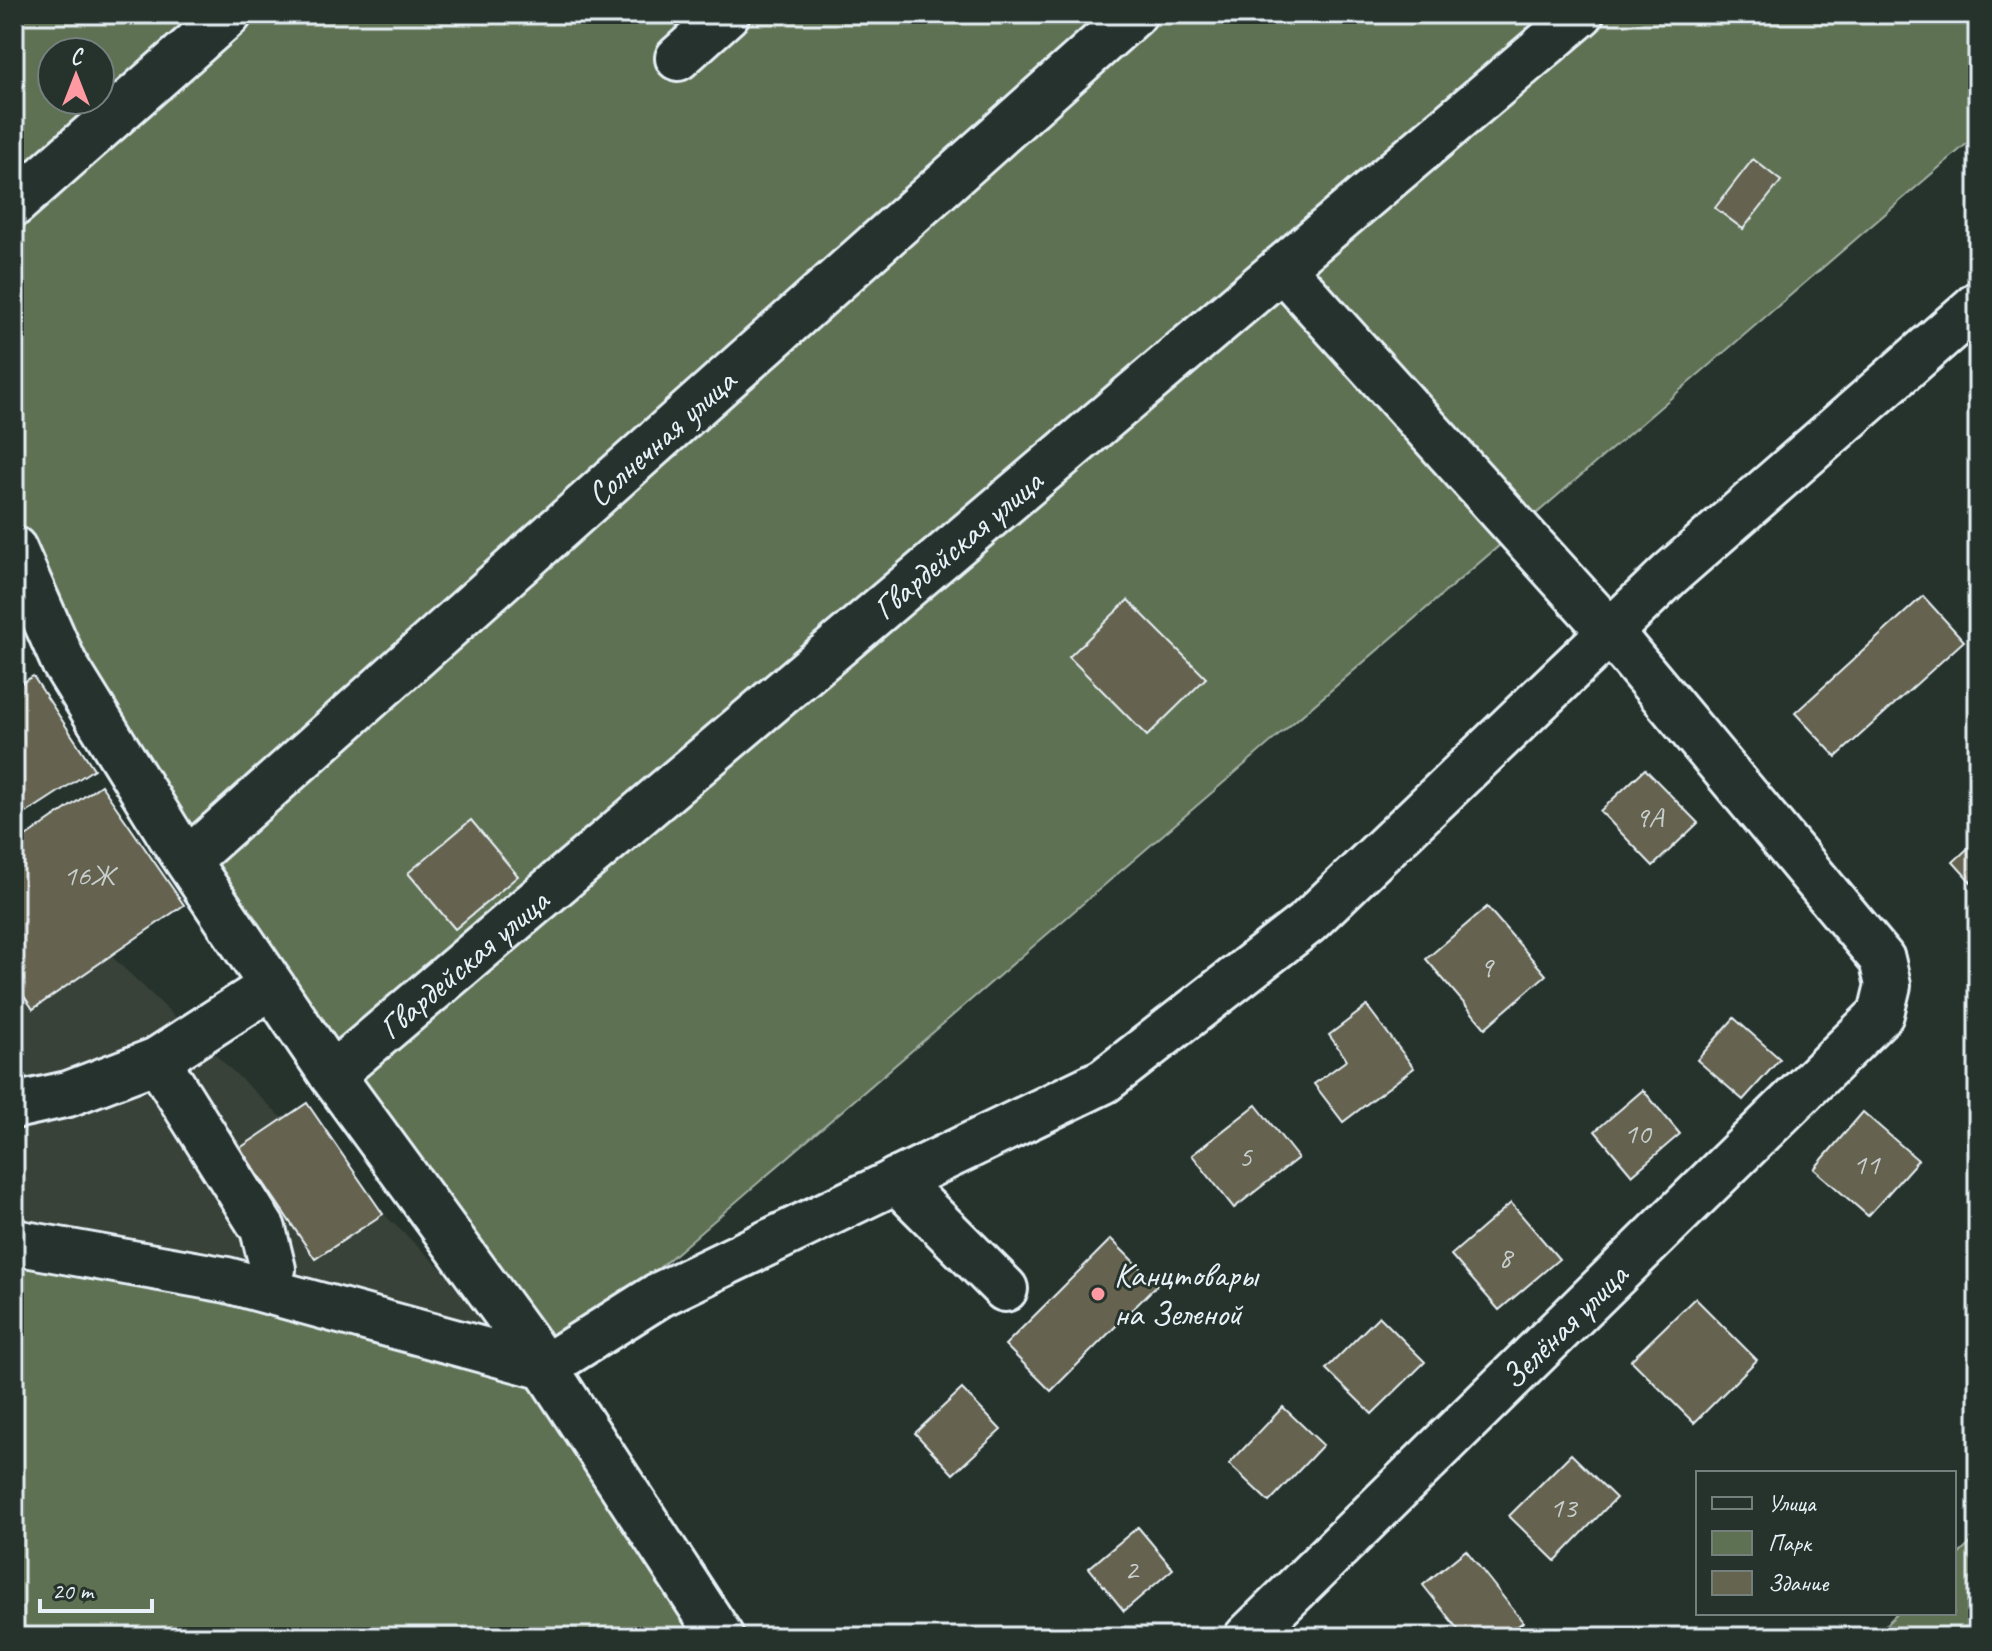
<svg xmlns="http://www.w3.org/2000/svg" width="1992" height="1651" font-family="Caveat,sans-serif">
	<rect width="100%" height="100%" fill="#26332d"/>
	<filter id="ink" filterUnits="userSpaceOnUse"><feTurbulence type="fractalNoise" baseFrequency=".0125" numOctaves="2"/><feDisplacementMap in="SourceGraphic" scale="16" xChannelSelector="R" yChannelSelector="G"/><feConvolveMatrix kernelMatrix="1 2 1 2 8 2 1 2 1" color-interpolation-filters="sRGB"/></filter>
	<g filter="url(#ink)">
		<path fill="#394237" d="M14,864l531,503 -531,-125z"/>
		<path fill="#5e7153" stroke="#a3b1a6" stroke-width="2" fill-rule="evenodd" d="M14,14h1964v120l-1433,1232 176,271h-707v-395l529,124 -211,-291 -318,-526zM52,52h48v48h-48z
			M1978,1536v101h-105l25,-24h56v-54z"/>
		<path fill="#65644f" stroke="#e8f1f8" stroke-width="2" d="M1753,159l28,22 -38,48 -28,-21z
			M1923,596l41,45 -128,116 -41,-44z
			M1128,600l78,78 -59,58 -78,-79z
			M14,646l8,13 -8,5z
			M33,676l61,93 -80,52v-133z
			M1645,769l53,54 -45,43 -53,-55z
			M101,785l83,120 -151,104 -19,-27v-137z
			M471,820l47,56 -63,53 -47,-56z
			M1978,839v51l-25,-28z
			M1487,907l59,68 -61,53 -59,-69z
			M1367,1006l47,62 -71,54 -29,-38 33,-24 -18,-25z
			M1734,1018l46,41 -37,41 -46,-40z
			M1643,1090l37,44 -48,41 -37,-44z
			M307,1103l76,111 -68,45 -75,-111z
			M1256,1105l42,53 -64,50 -42,-53z
			M1863,1112l55,48 -50,56 -54,-47z
			M1511,1203l48,56 -60,51 -48,-55z
			M1111,1239l46,46 -106,106 -46,-46z
			M1695,1298l62,62 -63,63 -63,-63z
			M1379,1316l46,46 -53,52 -46,-45z
			M962,1389l39,41 -48,44 -38,-41z
			M1283,1407l40,38 -54,57 -40,-38z
			M1571,1454l45,44 -61,63 -46,-45z
			M1138,1527l35,42 -49,42 -35,-43z
			M1466,1550l57,72 -19,15h-40l-41,-52z"/>
		<g fill="none" stroke-linecap="round" stroke-linejoin="round">
			<g stroke="#e8f1f8" stroke-width="50">
				<g id="minor">
					<path d="M678,58l49,-44"/>
					<path d="M14,204l215,-190"/>
					<path d="M14,549l50,114 106,172 162,240 213,292 176,270"/>
					<path id="s1" d="M188,860l946,-846"/>
					<path d="M157,1060l106,169 10,40"/>
					<path id="s2" d="M332,1075l1249,-1061"/>
					<path d="M14,1106l54,-12 89,-34 107,-69"/>
					<path d="M896,1180l109,109"/>
					<path d="M14,1242l213,38 318,87 114,-72 445,-214 204,-159 362,-348 308,-270"/>
					<path id="s3" d="M1247,1637l634,-623 7,-29 -6,-26 -271,-326 -329,-365"/>
				</g>
			</g>
			<use href="#minor" stroke="#26332d" stroke-width="44"/>
		</g>
	</g>
	<circle fill="#ff9aa2" stroke="#26332d" stroke-width="3" cx="1098" cy="1294" r="8"/>
	<g text-anchor="middle" dominant-baseline="central" stroke-width="6" stroke-linejoin="round" paint-order="stroke">
		<g font-size="30" fill="#c7cece">
			<text x="1649" y="817">9А</text>
			<text x="89" y="875">16Ж</text>
			<text x="1486" y="967">9</text>
			<text x="1637" y="1133">10</text>
			<text x="1245" y="1156">5</text>
			<text x="1866" y="1164">11</text>
			<text x="1505" y="1257">8</text>
			<text x="1563" y="1507">13</text>
			<text x="1131" y="1569">2</text>
		</g>
		<g font-size="34" fill="#e8f1f8" stroke="#26332d">
			<text stroke="none"><textPath href="#s1" startOffset="634">Солнечная улица</textPath></text>
			<text stroke="none"><textPath href="#s2" startOffset="820">Гвардейская улица</textPath></text>
			<text stroke="none"><textPath href="#s2" startOffset="172">Гвардейская улица</textPath></text>
			<text stroke="none"><textPath href="#s3" startOffset="444">Зелёная улица</textPath></text>
		</g>
		<g font-size="34" fill="#e8f1f8" stroke="#26332d" text-anchor="start">
			<text x="1114" y="1274">Канцтовары<tspan x="1114" dy="39">на Зеленой</tspan></text>
		</g>
	</g>
	<rect width="1992" height="1651" fill="none" stroke="#26332d" stroke-width="48"/>
	<rect x="24" y="24" width="1944" height="1603" fill="none" stroke="#e8f1f8" stroke-width="3" filter="url(#ink)"/>
	<rect x="1696" y="1471" width="260" height="144" fill="#26332d" stroke="#747f7e" stroke-width="2"/>
	<rect x="1712" y="1497" width="40" height="12" fill="#26332d" stroke="#747f7e" stroke-width="2"/>
	<text x="1768" y="1511" font-size="24" fill="#e8f1f8">Улица</text>
	<rect x="1712" y="1531" width="40" height="24" fill="#5e7153" stroke="#747f7e" stroke-width="2"/>
	<text x="1768" y="1551" font-size="24" fill="#e8f1f8">Парк</text>
	<rect x="1712" y="1571" width="40" height="24" fill="#65644f" stroke="#747f7e" stroke-width="2"/>
	<text x="1768" y="1591" font-size="24" fill="#e8f1f8">Здание</text>
	<g transform="translate(76 76)"><circle r="38" fill="#26332d" stroke="#747f7e" stroke-width="2"/>
	<path d="M0-6L14 30L0 20L-14 30Z" fill="#ff9aa2"/>
	<text y="-12" font-size="22" font-weight="bold" text-anchor="middle" fill="#e8f1f8">С</text>
	</g>
	<path d="M40 1599v12h112v-12" fill="none" stroke="#e8f1f8" stroke-width="4"/>
	<text x="52" y="1599" font-size="24" fill="#e8f1f8" stroke="#26332d" stroke-width="6" paint-order="stroke">20 m</text>
</svg>
